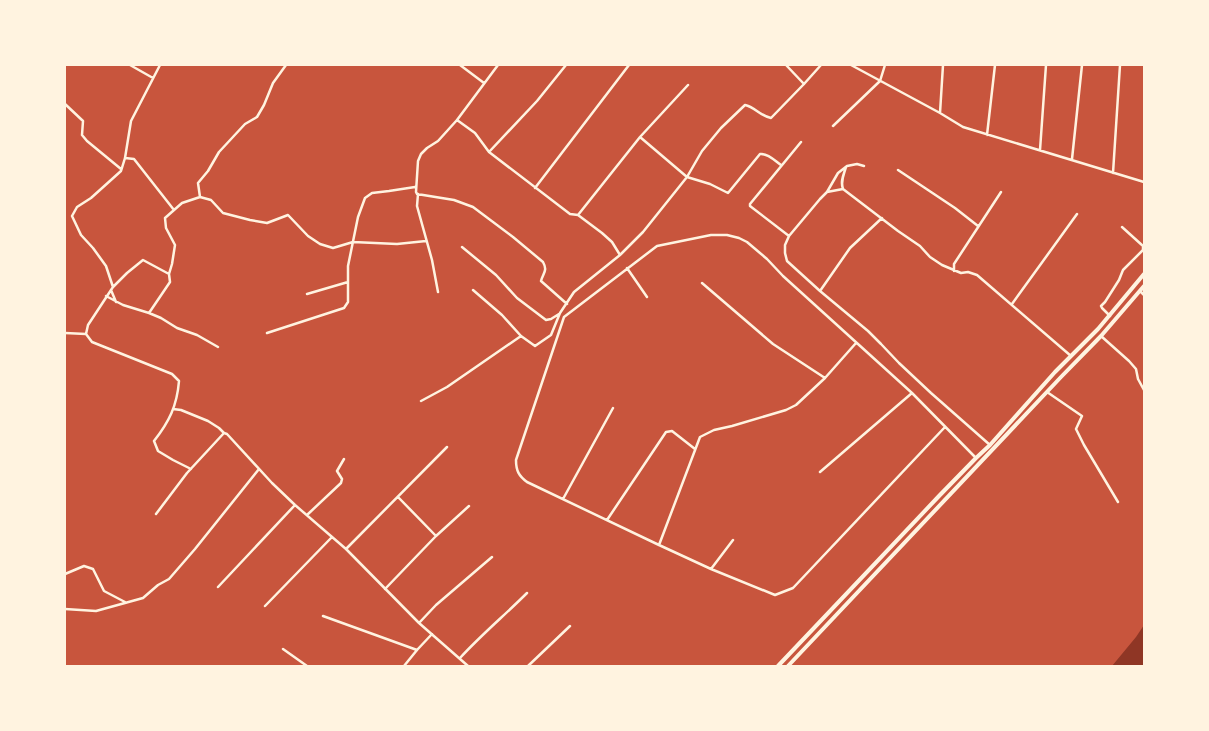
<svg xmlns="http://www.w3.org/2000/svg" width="1209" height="731" font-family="Jost,sans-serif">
	<rect width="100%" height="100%" fill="#c8553d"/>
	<path fill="#8f3625" d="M1144,625v41h-32l24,-29z"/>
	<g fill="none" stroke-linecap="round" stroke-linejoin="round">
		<path stroke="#fff3e0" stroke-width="2.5" d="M130,65l23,13
			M160,65l-29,56 -6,37 -4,13 -30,27 -14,9 -5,9 9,19 12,13 13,18 7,21 -25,38 -2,9 6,8 80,32 7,7c-2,25 -10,41 -25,60l4,10 15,9 18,9
			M460,65l24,18
			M498,65l-41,55 -19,21 -11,7 -6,6 -3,7 -2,31 1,2 37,6 19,7 40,30 30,25c5,9 0,11 -2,19l26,23
			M786,65l18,19
			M851,65l89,48 23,14 181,55
			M65,104l18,17 -1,14 5,6 34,28
			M940,113l3,-48
			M457,120l18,13 14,19 81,62 8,1 24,18 10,9 8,13
			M833,126l47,-45 5,-16
			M987,135l8,-70
			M640,137l47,40 23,7 18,9 32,-39c8,-1 15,7 21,11
			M1040,150l6,-85
			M489,152l48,-51 29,-36
			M125,158l9,1 40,51
			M1072,159l10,-94
			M864,166l-7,-2 -10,2 -9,7 -11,19 -7,7 -31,37 -4,9v8l2,8 33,30 48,40 13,13 18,19 32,30 59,52
			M846,167c-2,7 -6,14 -3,22l55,42 22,15 10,11 12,8 19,8 7,-1 9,3 94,81
			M898,170l57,38 23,18
			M1113,173l7,-108
			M535,188l94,-123
			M827,192l16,-3
			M418,194l-1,12 15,54 6,32
			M200,197l-2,-14 10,-12 11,-19 26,-28 12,-7 7,-12 9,-22 13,-18
			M578,215l62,-78 48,-52
			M789,236l-39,-30v-2l51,-62
			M462,247l34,28 21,23 29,22 5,-1 8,-5
			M627,268l20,29
			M954,271v-7l47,-72
			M702,283l71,61 52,34
			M113,287l14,-14 16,-13 26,14 3,-10 3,-19 -9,-17 -1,-10 17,-15 18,-6 11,3 12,13 27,7 17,3 21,-8 20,21 12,8 13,4 20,-6 44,2 29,-3
			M111,290l5,12
			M473,290l29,25 19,21
			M820,291l30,-43 32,-30
			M1140,291l4,4
			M307,294l41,-12
			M106,296l17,9 26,8 12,5 16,10 20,7 21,12
			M1012,304l65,-90
			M149,313l21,-31 -1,-8
			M1110,316l-8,-8 -1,-2 4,-4 14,-22 4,-10 20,-20v-4l-21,-19
			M65,333l21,1
			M267,333l77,-25 4,-6v-36l10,-49 7,-19 7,-5 17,-2 26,-4
			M1101,336l28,25 7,8 2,10 6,11
			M1047,392l35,24 -6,13 8,16 34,57
			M421,401l26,-14 74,-51 14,10 16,-11 9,-22 14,-21 46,-37 23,-23 44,-55 15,-26 19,-23 24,-23c10,2 15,11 26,13l33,-34 17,-19
			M173,409l8,1 27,11 11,7 5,5
			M945,427l-152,161 -18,7 -64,-26 -52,-24 -132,-63c-8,-6 -11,-11 -11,-22l48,-143 93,-71 54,-11h16l12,3 8,4 20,17 16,17 129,117 64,65
			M820,472l92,-79
			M563,499l50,-91
			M156,514l31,-41 37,-40 3,1 45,49 23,22 51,44 73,74 49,43
			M307,515l34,-32 1,-4 -5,-8 7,-12
			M607,520l59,-88 6,-1 23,18
			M436,536l33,-30
			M659,545l41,-108 14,-7 18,-4 54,-16 10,-5 29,-27 31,-35
			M346,549l101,-102
			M711,569l22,-29
			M65,574l19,-8 9,3 11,22 21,11
			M218,587l77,-82
			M385,589l51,-53 -38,-39
			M265,606l67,-69
			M65,609l31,2 47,-13 15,-13 11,-6 26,-30 64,-80
			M323,616l94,34
			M419,623l17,-18 56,-48
			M283,649l24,17
			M460,658c21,-23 45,-43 67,-65
			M404,666l13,-16 15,-16
			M528,666l42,-40"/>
		<path stroke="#fff3e0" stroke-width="4" d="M778,666l161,-170 37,-38 14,-13 65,-73 43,-43 46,-55
			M788,666l273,-289 40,-41 43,-50"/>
	</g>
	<rect width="1209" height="731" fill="none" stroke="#fff3e0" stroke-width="132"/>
</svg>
